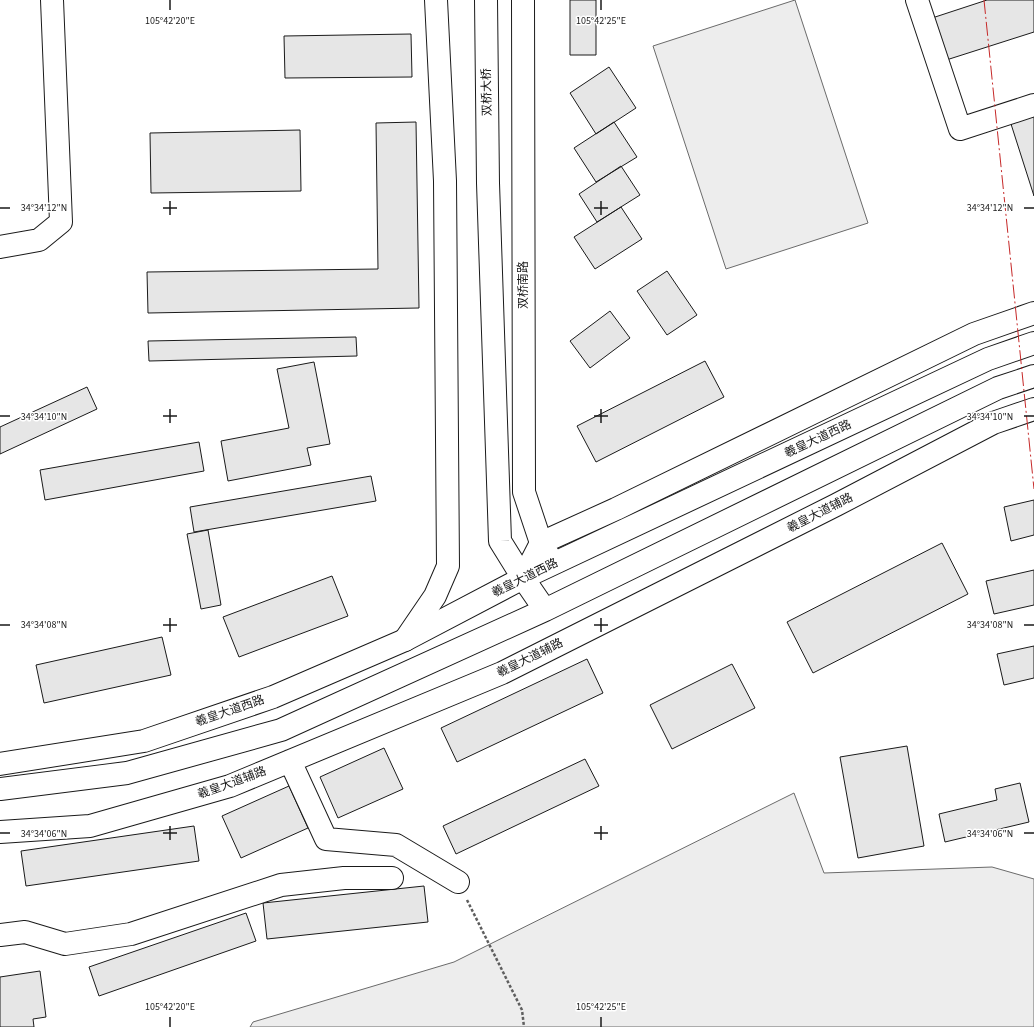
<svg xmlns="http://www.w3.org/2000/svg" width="1034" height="1027" font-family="'Source Sans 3','Noto Sans SC',sans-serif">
	<rect width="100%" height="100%" fill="#fff"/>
	<path fill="#ededed" stroke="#6a6a6a" d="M795,0l73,223 -142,46 -73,-223z
		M794,793l30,80 168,-6 42,12v148h-784l3,-5 201,-60z"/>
	<path fill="#e6e6e6" stroke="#1a1a1a" d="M570,0h26v55h-26z
		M987,0h47v32l-94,30 -14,-42z
		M411,34l1,43 -127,1 -1,-42z
		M609,67l27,41 -40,26 -26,-41z
		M1034,116v80l-23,-72z
		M416,122l3,186 -271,5 -1,-41 231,-3 -2,-146z
		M614,122l23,35 -41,25 -22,-34z
		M300,130l1,61 -150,2 -1,-60z
		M621,166l19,29 -43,27 -18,-28z
		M621,207l21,32 -47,30 -21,-32z
		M667,271l30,44 -30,20 -30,-44z
		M610,311l20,27 -40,30 -20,-27z
		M356,337l1,19 -208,5 -1,-20z
		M705,361l19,36 -128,65 -19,-36z
		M314,362l16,82 -23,4 4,17 -83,16 -7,-40 68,-13 -12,-59z
		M87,387l10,22 -97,45v-27z
		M199,442l5,29 -159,29 -5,-30z
		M371,476l5,25 -182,31 -4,-25z
		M1034,500v35l-23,6 -7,-34z
		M208,530l13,75 -20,4 -14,-75z
		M942,543l26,51 -155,79 -26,-51z
		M1034,570v35l-40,9 -8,-33z
		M332,576l16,40 -109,41 -16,-40z
		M162,637l9,38 -127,28 -8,-38z
		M1034,646v32l-30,7 -7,-31z
		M587,659l16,34 -146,69 -16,-34z
		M732,664l23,44 -83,41 -22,-44z
		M907,746l17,100 -66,12 -18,-101z
		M384,748l19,41 -65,29 -18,-41z
		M585,759l14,27 -143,68 -13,-28z
		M1020,783l9,39 -84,20 -6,-28 58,-14 -2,-11z
		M289,786l19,42 -67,30 -19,-42z
		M194,826l5,35 -173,25 -5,-35z
		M424,886l4,36 -161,17 -4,-36z
		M246,913l10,28 -157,55 -10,-29z
		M40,971l6,46 -13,2 1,8h-34v-50z"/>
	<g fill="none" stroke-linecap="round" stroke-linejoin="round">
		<g stroke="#1a1a1a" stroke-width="24">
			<path id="minor" d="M523,0l1,492 17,51 8,13
				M917,0l43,129 74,-24
				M0,247l39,-7 22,-18 -9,-222
				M523,578l18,-35 75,-34 358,-175 60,-21
				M405,640l30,-44 13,-30 -3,-385 -9,-181
				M290,761l36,78 70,6 62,37
				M0,832l90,-6 140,-40 272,-113 334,-168 157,-82 41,-14
				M0,935l25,-3 40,12 66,-10 150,-49 63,-7h48"/>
		</g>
		<g stroke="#1a1a1a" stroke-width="24">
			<path id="major" d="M486,0l2,183 12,358 23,37 22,32
				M0,764l144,-23 129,-44 132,-57 118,-62 465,-219 46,-16
				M0,789l127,-16 154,-43 264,-120 453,-222 36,-12"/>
		</g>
		<path stroke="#5f5f5f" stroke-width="2.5" stroke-dasharray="3 2" stroke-linecap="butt" d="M467,900l55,110 2,17"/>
		<use href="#minor" stroke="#fff" stroke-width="22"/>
		<use href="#major" stroke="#fff" stroke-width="22"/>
		<path stroke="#c62828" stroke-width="1" stroke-dasharray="14 3 2 3" stroke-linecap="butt" d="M984,0l50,489"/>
	</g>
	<path fill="none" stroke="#1a1a1a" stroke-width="1.5" d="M170,0v10M601,0v10M170,201v14M601,201v14M0,208h10M163,208h14M594,208h14M1024,208h10M170,409v14M601,409v14M0,416h10M163,416h14M594,416h14M1024,416h10M170,618v14M601,618v14M0,625h10M163,625h14M594,625h14M1024,625h10M170,826v14M601,826v14M0,833h10M163,833h14M594,833h14M1024,833h10M170,1017v10M601,1017v10"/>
	<g text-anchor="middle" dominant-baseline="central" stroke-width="3" stroke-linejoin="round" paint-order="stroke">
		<g font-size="12" fill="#1a1a1a" stroke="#fff">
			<text transform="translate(487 92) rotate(-91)">双桥大桥</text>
			<text transform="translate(523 285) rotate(-90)">双桥南路</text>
			<text transform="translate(818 439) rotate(-25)">羲皇大道西路</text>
			<text transform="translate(820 513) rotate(-27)">羲皇大道辅路</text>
			<text transform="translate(525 578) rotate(-26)">羲皇大道西路</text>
			<text transform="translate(530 658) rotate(-26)">羲皇大道辅路</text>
			<text transform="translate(230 711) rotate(-19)">羲皇大道西路</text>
			<text transform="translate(232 783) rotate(-20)">羲皇大道辅路</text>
		</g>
	</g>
	<g font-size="10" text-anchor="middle" fill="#1a1a1a" stroke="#fff" stroke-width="3" stroke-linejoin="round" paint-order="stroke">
		<text x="170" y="24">105°42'20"E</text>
		<text x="601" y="24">105°42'25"E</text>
		<text x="44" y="211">34°34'12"N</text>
		<text x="990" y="211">34°34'12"N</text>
		<text x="44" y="420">34°34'10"N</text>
		<text x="990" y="420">34°34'10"N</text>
		<text x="44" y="628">34°34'08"N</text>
		<text x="990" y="628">34°34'08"N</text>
		<text x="44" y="837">34°34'06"N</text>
		<text x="990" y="837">34°34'06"N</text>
		<text x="170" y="1010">105°42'20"E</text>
		<text x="601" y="1010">105°42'25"E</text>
	</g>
</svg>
